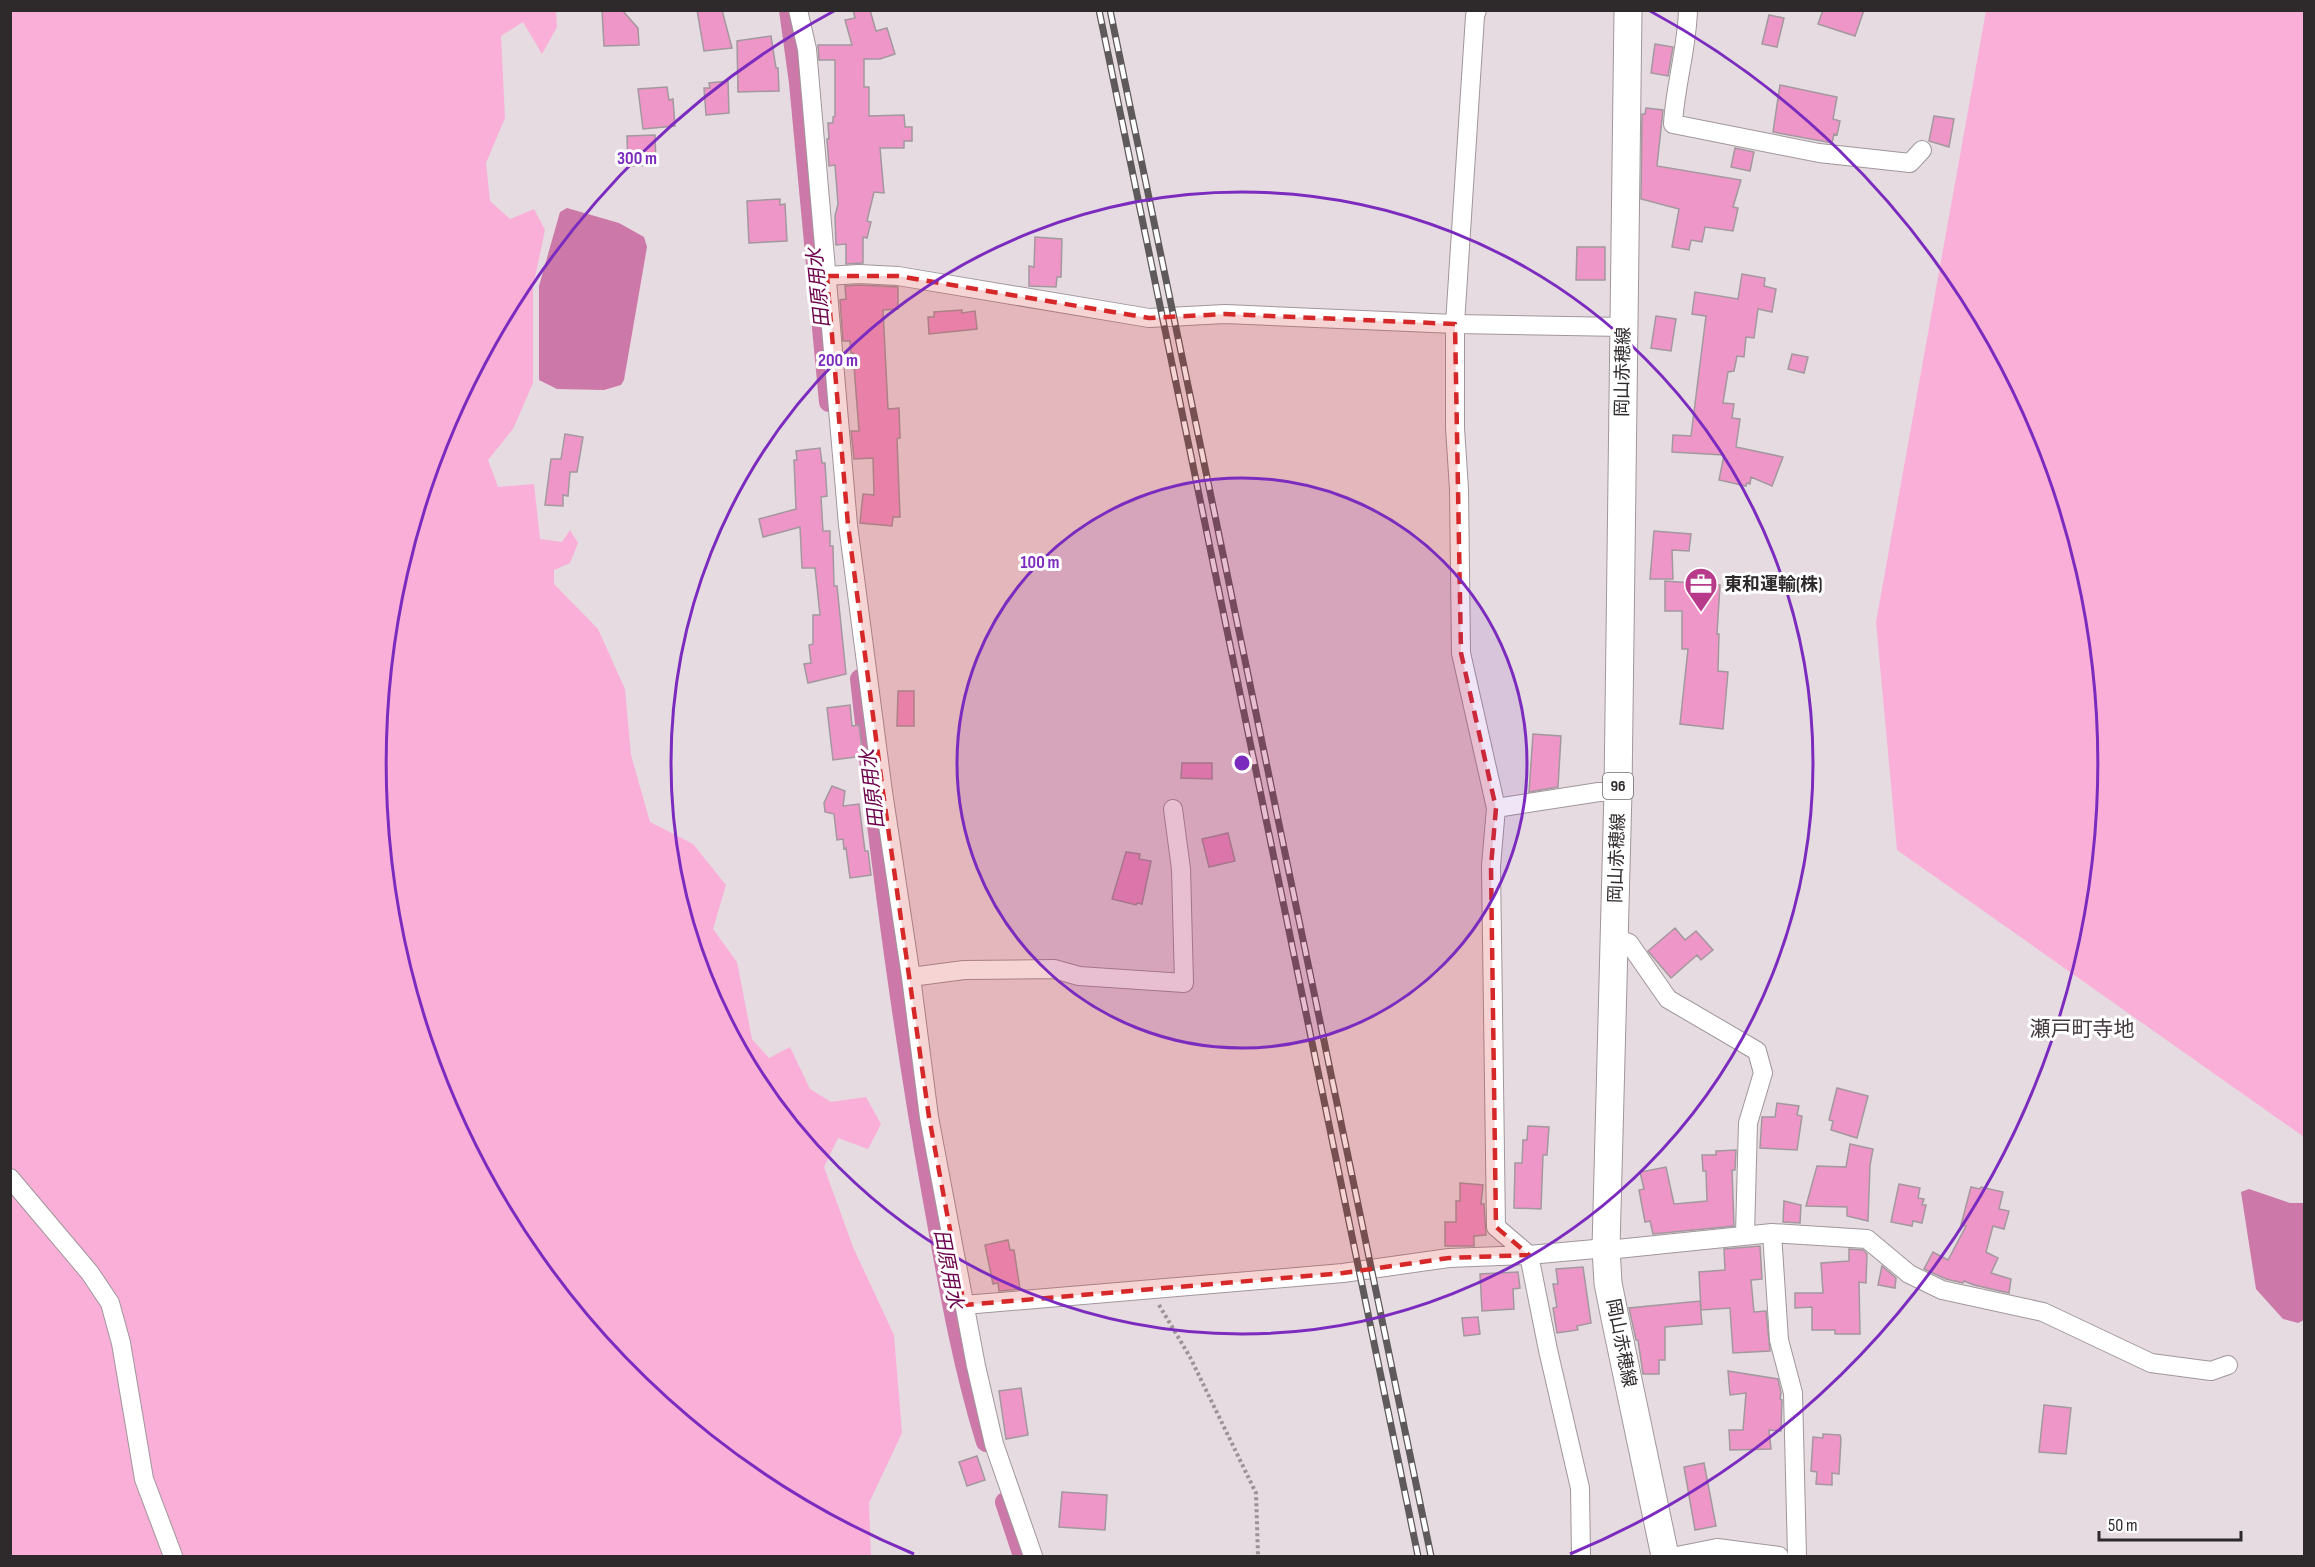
<svg xmlns="http://www.w3.org/2000/svg" width="2315" height="1567" font-family="'Sofia Sans Condensed','Noto Sans JP',sans-serif">
	<rect width="100%" height="100%" fill="#e6dbe0"/>
	<path fill="#faafd9" d="M11,11h545l1,16 -15,27 -19,-32 -22,14 4,82 -19,45 4,38 20,18 24,-10 11,21 -12,57v96l-20,46 -25,31 10,27 36,-3 6,55 22,3 8,-12 8,13 -8,20 -16,7v14l44,45 27,60 6,66 19,67 43,22 33,41 -13,44 24,33 15,77 17,19 21,-11 20,42 21,13 35,-5 15,27 -13,25 -30,-11 -14,29 29,80 41,88 8,98 -33,70 2,53h-860z
		M1986,11h318v1126l-407,-287 -21,-228z"/>
	<path fill="#cc78a9" d="M567,208l52,15 25,14 3,10 -23,133 -3,5 -17,5 -47,-1 -18,-9v-94l21,-74z
		M2249,1189l41,14h14v117l-6,3 -15,-4 -27,-30 -15,-97z"/>
	<g fill="none" stroke-linecap="round" stroke-linejoin="round">
		<path stroke="#cc78a9" stroke-width="20" d="M789,10l10,73 30,319
			M860,679c19,172 41,345 72,516 15,83 29,167 54,247
			M1005,1502l18,54"/>
	</g>
	<path fill="#ee96c8" stroke="#a2989d" stroke-width="1.5" d="M602,10h20l16,18 1,17 -35,1z
		M697,10h25l10,38 -28,3z
		M853,10h17l6,21 11,-3 8,26 -15,5h-16v28h5v29l35,-1 1,12h7v14h-8v7h-24l4,45 -10,-1 -7,29 4,1 -4,16 -4,-1v26l-17,1v-20l-10,1 -1,-29 3,-12 -3,-39 -6,1 -2,-27h2l-1,-16h5v-6l2,-1v-56h-16l-1,-15h34l-7,-25 10,-2z
		M1823,10h41l-9,26 -37,-12z
		M1769,15l15,3 -7,29 -15,-3z
		M771,36l5,32h2l1,23 -41,1 -1,-51z
		M1655,44l18,3 -5,29 -17,-3z
		M728,81l1,32 -23,2 -2,-27h6l-1,-5z
		M1780,85l57,12 -4,22 7,2 -3,14 -3,-1 -2,9 -59,-11z
		M667,87l2,13 4,-1 2,27 -32,3 -5,-40z
		M1646,108l17,2 -6,56 84,14 -8,27 5,1 -5,23 -28,-4 -3,15 -11,-2 -2,10 -17,-3 7,-38 -38,-10 1,-85h3z
		M1934,116l20,3 -5,28 -20,-6z
		M655,135l1,30 -28,1 -1,-30z
		M1735,148l19,4 -4,19 -19,-4z
		M780,199v6l5,-1 2,37 -38,2 -2,-42z
		M1035,237l27,2 -1,38h-4l-1,10 -27,-1v-20l5,1z
		M1577,247h28v33h-29z
		M1742,274l23,4 -1,8 12,3 -4,23 -14,-3 -4,29 -8,-1 -2,20 -7,-1 -3,15 -6,1 -5,31 11,1 -2,14 8,1 -4,28 47,10 -11,29 -21,-9 -1,7 -3,-1 -1,3 -27,-6 5,-25 -52,-3 1,-17 18,1 15,-120 -14,-2 3,-22 43,7z
		M859,285l39,2v22l-15,1 5,99 11,-1 1,30 -3,1 3,78h-7l-1,9 -32,-3 3,-29 11,1 -1,-37 -19,1 -3,-28h8l-6,-78h-2l-1,-12h-7l-3,-41 6,-1 -1,-13z
		M962,310v3l13,-2 2,18 -48,5 -1,-17h6v-5z
		M1656,316l20,3 -5,32 -20,-3z
		M1792,354l16,3 -4,16 -16,-4z
		M565,434l18,3 -6,35h-7l-2,24 -5,-1v11l-18,-1 6,-46h10z
		M820,448l2,15h3l2,33 -6,1 2,34h7v15h3l1,40h3l9,88 -38,9 -4,-19 7,-1 -2,-18 4,-1v-29h7l-5,-47h-13l-2,-41 -37,10 -4,-18 37,-10 -2,-49h3l-1,-9z
		M1654,531l37,3 -2,17 -17,-1 1,29h-23z
		M1665,581l55,4 -3,49h2l-1,37 10,1 -5,57 -43,-5 8,-75h-6v-38h-17z
		M898,691h16v35h-17z
		M850,705l2,21 7,-1 4,31 -30,4 -6,-52z
		M1533,734l28,2 -3,51 -29,5z
		M1182,763h30v16l-31,-1z
		M832,786l13,5 -2,15 16,-2 6,47h3l3,24 -21,3 -4,-30 -2,1 -1,-10 -6,1 -3,-26 -9,-2 -1,-9z
		M1228,833l7,28 -26,6 -7,-28z
		M1126,852l14,2 -1,5 12,2 -9,43 -5,-1 -1,2 -24,-6z
		M1675,928l10,12 11,-9 17,19 -12,10 -4,-5 -26,23 -23,-27z
		M1837,1088l31,8 -11,42 -26,-8 2,-9 -4,-1z
		M1777,1103l22,3 -2,9 5,1 -5,34 -37,-2 2,-31h13z
		M1528,1126l21,1 -2,28h-4l-2,54 -27,-1 1,-45h7l1,-23h4z
		M1850,1144l23,5 -3,16 -2,56 -21,-5v-9l-41,-1 11,-40 29,1z
		M1736,1150l-1,20h-3l2,56 -81,8 -3,-13 -5,1 -6,-32 5,-1 -4,-17 26,-5 8,37 33,-3 -1,-30h-3l-1,-16h14v-4z
		M1460,1183l23,2 -2,19h3l2,31 -12,1v10h-29v-24h11v-21h4z
		M1899,1184l21,4 -2,10 6,1 -2,6h4l-4,18 -9,-2 -1,5 -21,-4z
		M1971,1187l9,2 1,-2 22,5 -4,17 10,2 -5,18 -11,-3 -7,26 12,6 -7,15 20,6 -2,14 -35,-8 -10,-4 -1,2 -17,-4 -22,-10 9,-17 15,8 18,-34 -5,-1z
		M1784,1201l17,4 -1,18 -17,-1z
		M1008,1240l2,10h4l6,39 -21,2 -1,-8 -5,1 -8,-39z
		M1760,1246l2,33 -11,1 3,32 12,-1 4,40 -37,2 -3,-45 -29,2 -2,-38 26,-2 -1,-21z
		M1849,1249l14,1 4,4 -1,29 -7,-1 1,52h-25v-4h-23v-23l-17,1v-15h28l-2,-30 28,-2z
		M1882,1266l14,12 -1,10 -17,-3z
		M1583,1267l8,56 -14,3 1,4 -21,3 -4,-25 4,-1 -4,-23h5l-2,-15z
		M1518,1272l2,16 -7,1 1,20 -32,2 -2,-37z
		M1700,1301l2,23 -37,3v33h-6v14h-16l-5,-34h-2l-7,-32z
		M1478,1317l2,17 -16,2 -2,-18z
		M1728,1371l50,8 3,14 -1,6 2,1 -1,31 -12,-1 2,19 -41,1 -1,-20h14l3,-37 -16,2z
		M1021,1388l7,47 -22,4 -7,-48z
		M2044,1405l27,3 -5,46 -27,-2z
		M1823,1434l17,1 1,4 -2,35 -7,-1v12l-16,-1 1,-12 -6,-1 2,-34 10,1z
		M977,1456l8,24 -18,6 -8,-24z
		M1704,1463l12,63 -21,4 -11,-63z
		M1062,1492l45,3 -2,35 -46,-3z"/>
	<g fill="none" stroke-linecap="round" stroke-linejoin="round">
		<g stroke="#a0969b" stroke-width="20">
			<path id="street" d="M798,10l9,39 41,476 35,267 28,185 18,140 47,249 18,78 39,112
				M1477,10l-2,6 -20,308v104l4,61 2,164 35,155 -5,58 5,361 33,28 19,95 32,138 1,68
				M1688,10c-1,39 -13,76 -15,114l146,29 91,10 12,-13
				M827,276l32,-2 39,2 251,42 76,-4 230,10 168,3
				M1496,808l103,-16h19
				M1614,937l15,6 39,56 89,52 6,22 -15,50 -3,111
				M911,977l53,-7 90,-1 25,7 105,7 -3,-114 -8,-60
				M10,1178l80,95 20,30 11,40 23,136 29,77
				M1772,1233l7,107 14,53 4,163
				M964,1305l379,-32 106,-15 80,-3 77,-7 11,1 155,-16 95,6 42,35 33,16 101,22 108,51 60,8 17,-6
				M1677,1556l40,-8 62,8"/>
		</g>
		<g stroke="#a0969b" stroke-width="29">
			<path id="primary" d="M1628,10l-10,782 -12,456 2,35 7,35 50,238"/>
		</g>
		<path stroke="#9b9397" stroke-width="4" stroke-dasharray="3 3" stroke-linecap="butt" d="M1159,1305l31,52 66,136 2,63"/>
		<use href="#street" stroke="#fff" stroke-width="18"/>
		<use href="#primary" stroke="#fff" stroke-width="27"/>
		<g stroke="#5e595b" stroke-width="7">
			<path id="rail" d="M1099,10l319,1546
				M1110,10l321,1546"/>
		</g>
		<use href="#rail" stroke="#fff" stroke-width="4.5" stroke-dasharray="14" stroke-linecap="butt"/>
	</g>
	<path fill="#d62828" fill-opacity="0.2" stroke="#d62828" stroke-width="4.5" stroke-dasharray="12 8" stroke-linejoin="round" d="M827,276h71l251,42 76,-4 230,10 6,329 35,155 -5,58 5,361 33,28 -80,3 -106,15 -379,32 -35,-188 -46,-325 -35,-267z"/>
	<circle cx="1242" cy="763" r="285" fill="#7b2cbf" fill-opacity=".12"/>
	<g fill="none" stroke="#7b2cbf" stroke-width="3">
		<circle cx="1242" cy="763" r="285"/>
		<circle cx="1242" cy="763" r="571"/>
		<path d="M914 1554A856 856 0 0 1 834 11M1650 11A856 856 0 0 1 1570 1554"/>
	</g>
	<defs>
		<g id="office-pin" transform="scale(1.725)"><path d="M0 17L-7.5 6A9.5 9.5 0 1 1 7.5 6Z" fill="#b83b8b" stroke="#fff"/><path d="M-6-3h4V-5.5h4V-3h4V5H-6ZM-1-4.5V-3h2v-1.5ZM-6 0V1H6V0Z" fill="#fff"/></g>
	</defs>
	<g fill-rule="evenodd">
		<use href="#office-pin" x="1701" y="584"/>
	</g>
	<g text-anchor="middle" dominant-baseline="central" stroke-width="6" stroke-linejoin="round" paint-order="stroke">
		<rect fill="#fff" stroke="#6d6a6b" stroke-width="1.5" x="1603" y="773" width="30" height="26" rx="4.5"/>
		<g font-size="16" font-weight="bold" fill="#2e2a2c">
			<text x="1618" y="786">96</text>
		</g>
		<g font-size="18" fill="#2e2a2c" stroke="#fff">
			<text transform="translate(1623 372) rotate(-89)">岡山赤穂線</text>
			<text transform="translate(1617 858) rotate(-88)">岡山赤穂線</text>
			<text transform="translate(1621 1343) rotate(79)">岡山赤穂線</text>
		</g>
		<g font-size="18" font-weight="bold" fill="#2e2a2c" stroke="#fff" text-anchor="start">
			<text x="1724" y="584">東和運輸(株)</text>
		</g>
		<g font-size="20" font-style="italic" fill="#6c004d" stroke="#fff">
			<text transform="translate(819 288) rotate(-96)">田原用水</text>
			<text transform="translate(873 789) rotate(-97)">田原用水</text>
			<text transform="translate(948 1269) rotate(79)">田原用水</text>
		</g>
		<g font-size="21" fill="#453c41" stroke="#fff">
			<text x="2082" y="1029">瀬戸町寺地</text>
		</g>
	</g>
	<circle cx="1242" cy="763" r="9" fill="#7b2cbf" stroke="#fff" stroke-width="3"/>
	<g font-size="18" text-anchor="middle" font-weight="bold" fill="#7b2cbf" stroke="#fff" stroke-width="6" stroke-linejoin="round" paint-order="stroke">
		<text x="637" y="164">300 m</text>
		<text x="838" y="366">200 m</text>
		<text x="1040" y="568">100 m</text>
	</g>
	<rect width="2315" height="1567" fill="none" stroke="#2e2a2c" stroke-width="24"/>
	<path d="M2099 1531v9h142v-9" fill="none" stroke="#2e2a2c" stroke-width="3"/>
	<text x="2108" y="1531" font-size="18" fill="#2e2a2c" stroke="#ffffff" stroke-width="4.5" paint-order="stroke">50 m</text>
</svg>
